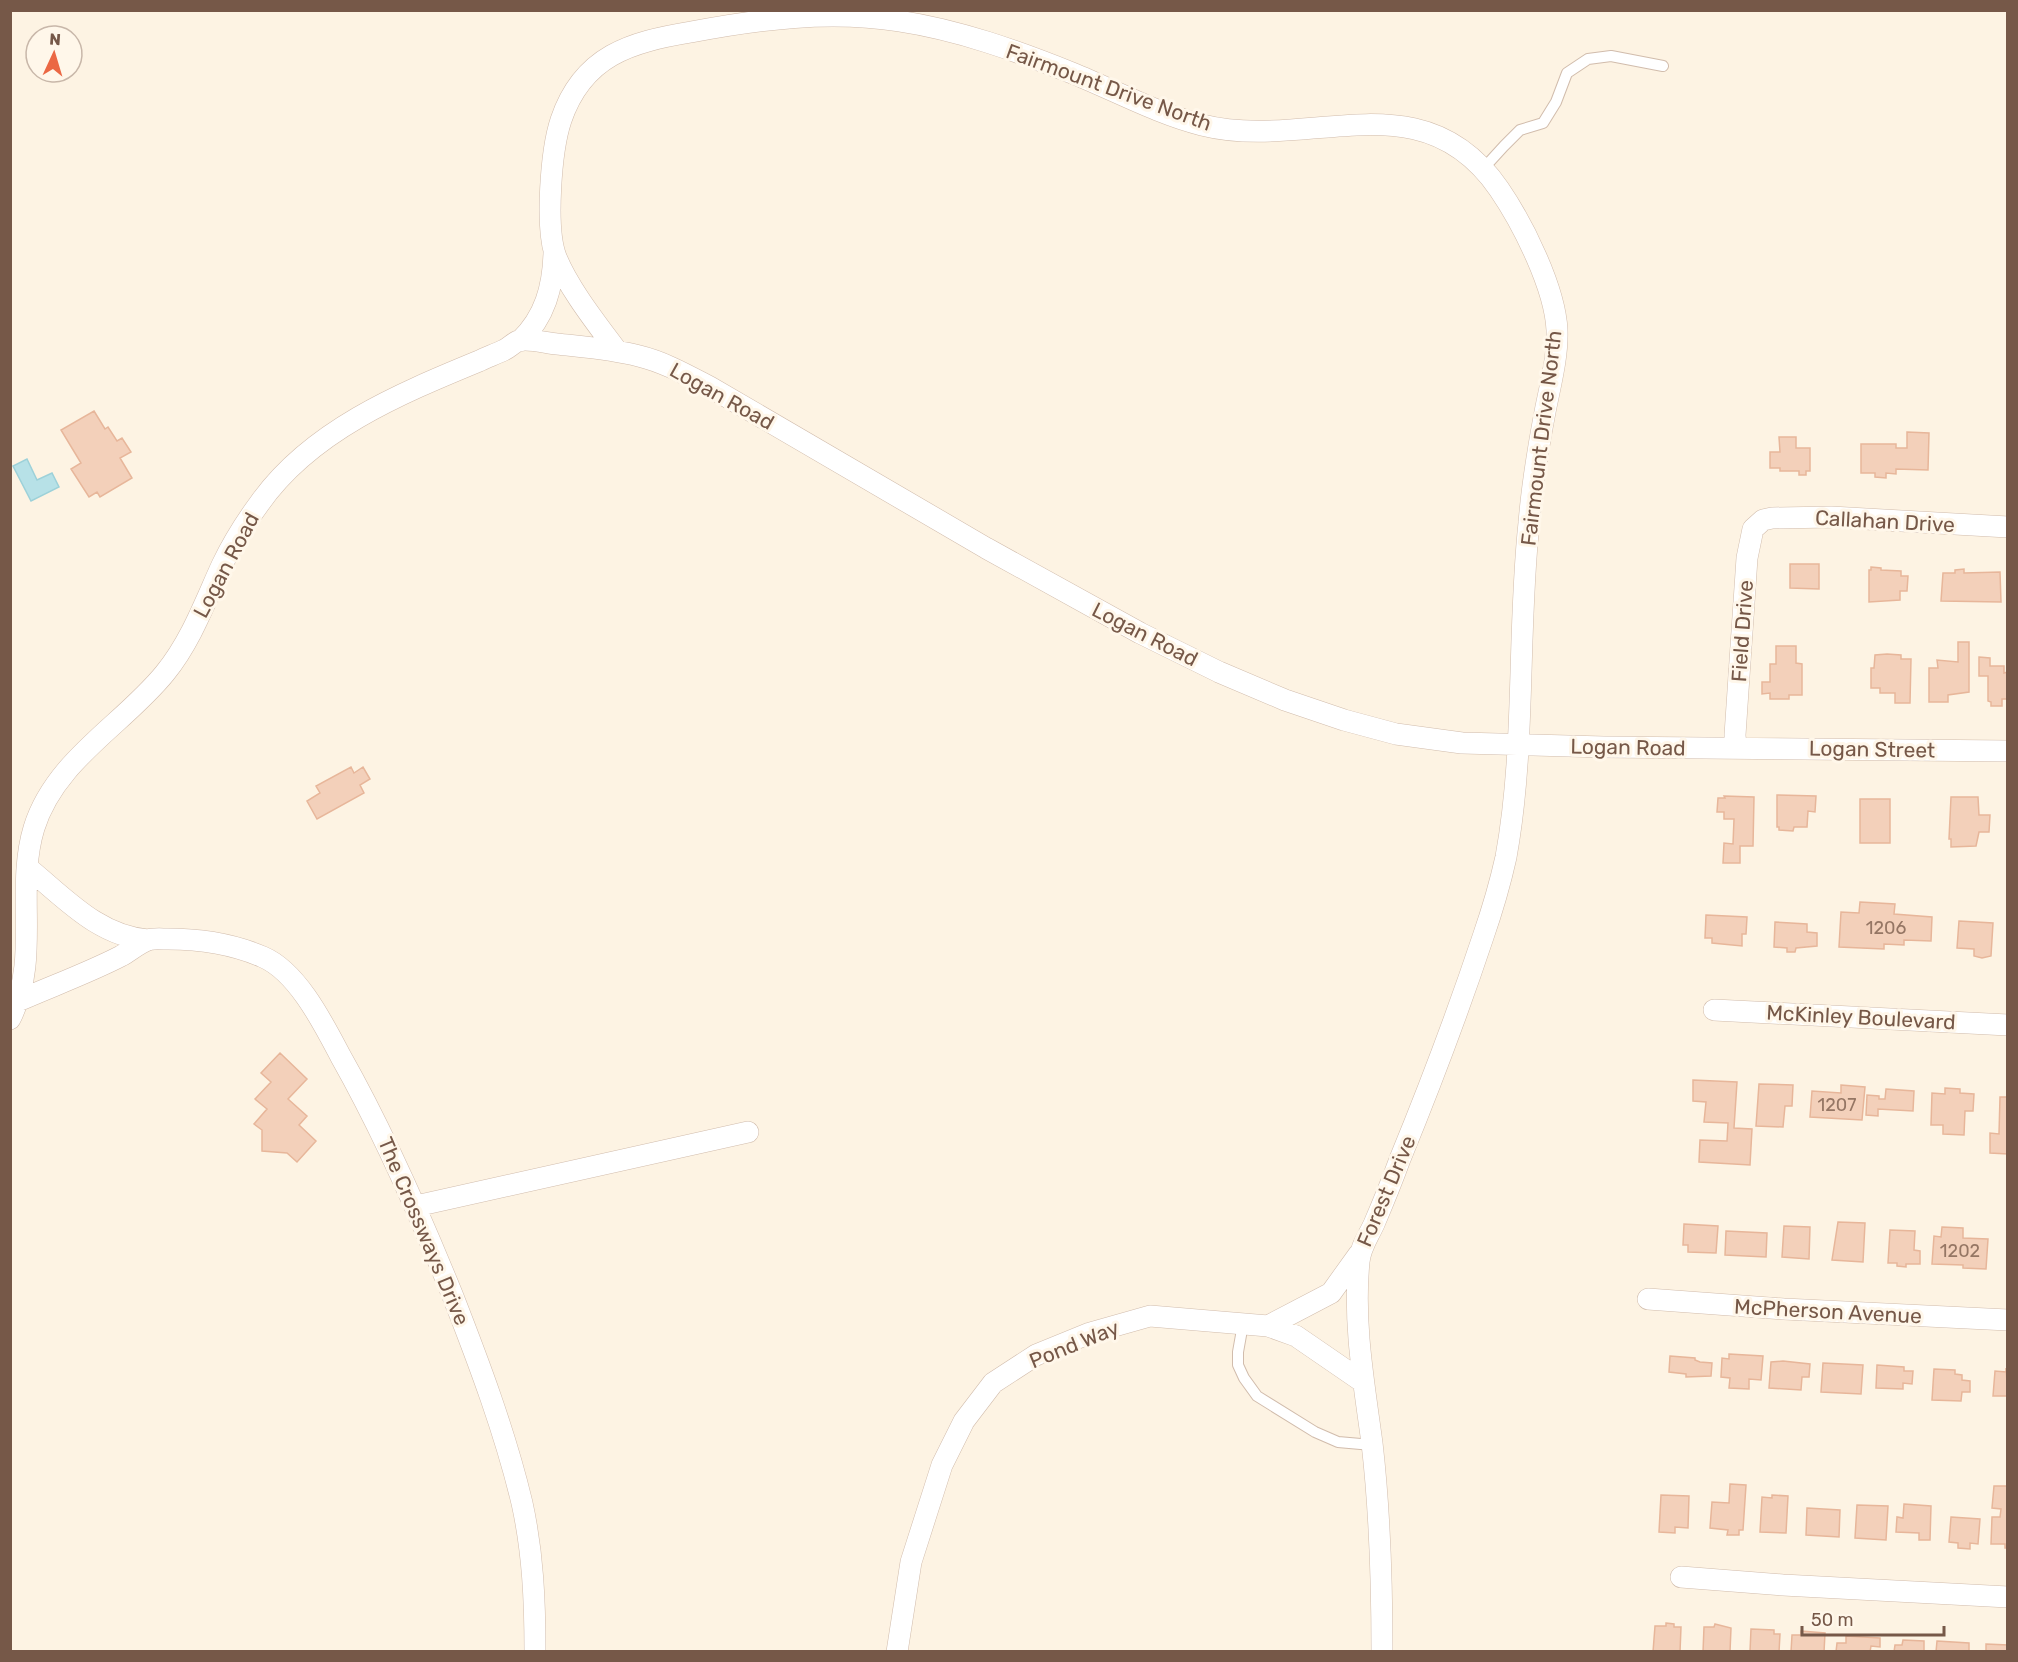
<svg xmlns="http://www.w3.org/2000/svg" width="2018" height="1662" font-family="Rubik,sans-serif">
	<rect width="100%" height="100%" fill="#fdf3e3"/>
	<path fill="#b7e1e7" stroke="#9dd1d9" stroke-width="1.5" d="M27,459l10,21 15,-7 7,14 -28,14 -18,-35z"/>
	<path fill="#f3d0ba" stroke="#e7b69a" stroke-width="1.5" d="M94,411l11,18 3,-2 9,14 5,-3 9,14 -11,6 12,20 -32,19 -3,-5 -8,5 -18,-28 10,-6 -20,-33z
		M1907,432l22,1 -1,37 -32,-1v5l-10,-1v5l-11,-1v-4h-14v-29h35v4h11z
		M1779,437h17v11h14v23h-4v4h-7v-4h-19v-3h-10v-16h10z
		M1790,564h29v25l-29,-1z
		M1871,567l10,1v2l20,1v5h7l-1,15h-7v9l-31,2v-32h2z
		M1964,569v4l36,-1 1,30 -60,-1 2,-28h12v-3z
		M1958,642h11v50l-21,3v7h-19v-34h9l-1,-8 21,2z
		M1776,646h20v17l6,1v31h-13v4h-19v-6l-8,1v-12h8v-18h6z
		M1887,654l14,1v4h10l-1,44h-15v-10h-15v-5h-9v-20h3l1,-13z
		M1979,657l11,1v8h14v7l4,-1v27h-6v7h-11v-4l-3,-1v-25h-9z
		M351,767l3,6 9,-6 7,12 -10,6 4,8 -47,26 -10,-18 13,-8 -4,-7z
		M1777,795l39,1 -1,16 -7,-1 -1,16h-13l-1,4 -14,-1v-3h-2z
		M1724,796l30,1 -1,49h-13v17h-17l1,-20 9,1 1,-25h-10v-7h-7l1,-14h7z
		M1951,797h27l1,18h11l-1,17h-10l-3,14 -25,1v-8h-2z
		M1860,799h30v44h-30z
		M1860,902l35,2 -1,10 38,3 -1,24 -27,-1v5l-20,-1v5l-45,-2 2,-35 18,1z
		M1706,915l41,2 -1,17h-4v12l-30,-3v-5h-7z
		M1959,921l34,2 -2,33 -9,2 -8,-2v-7l-17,-1z
		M1775,922l32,2v8l10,1v13l-21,2 -1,4h-8v-4l-13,-1z
		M280,1053l27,26 -19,20 19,17 -8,9 17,16 -19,21 -10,-9 -25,-2v-21l-8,-6 13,-15 -12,-10 16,-17 -10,-9z
		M1693,1080l44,2 -3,46 18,1 -2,36 -51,-3 1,-22 27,1 1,-18 -24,-1 2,-20 -13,-1z
		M1759,1084l34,1 -1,21h-7l-2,21 -27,-1z
		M1841,1085l24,2 -3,33 -52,-3 2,-26 29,2z
		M1945,1088l15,1v4l14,1 -1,17h-8l-1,24 -21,-1v-9h-12l1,-32 13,1z
		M1886,1089l28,2 -1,20 -35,-2v7l-12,-1 1,-20 12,1v3h6z
		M2000,1097h8v57l-18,-1v-20l9,1z
		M1838,1222l27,1 -2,39 -31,-2z
		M1684,1224l34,2 -2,27 -28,-1v-7h-5z
		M1784,1226l26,1 -1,32 -27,-2z
		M1942,1227l21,1v10l25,1 -2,30 -23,-1v-3l-31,-1 2,-28 7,1z
		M1890,1230l25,1 -1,19 6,1v13h-14v3l-9,-1v-3h-9z
		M1726,1231l41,2 -1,24 -41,-2z
		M1729,1354l34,2 -2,24 -12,-1v10l-20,-1 1,-10 -9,-1 1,-19 7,1z
		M1670,1356l25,2v2l5,2 12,1 -1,13 -25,1v-3l-17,-2z
		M1783,1361l27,3 -1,13h-7l-1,13 -32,-2 2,-26z
		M1823,1363l40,2 -2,29 -40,-2z
		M1877,1365l27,2v4h9l-1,13 -9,-1v6l-27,-1z
		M2006,1368l2,28h-15l2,-25 11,1z
		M1934,1369l21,1v4l7,1v5l8,1v11h-8l-1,9 -29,-1z
		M1730,1484l16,1 -3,45h-4v5h-12l1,-5 -18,-2 2,-26 17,1z
		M1994,1486h14v62h-3v-4h-14l1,-27h8l1,-8 -9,-1z
		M1661,1495l28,1 -1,32 -13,-1v6l-16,-1z
		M1772,1495l16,1 -2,37 -26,-1 2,-35 10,1z
		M1904,1504l27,2 -1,34h-11v-7l-23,-1 1,-15 6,1z
		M1857,1505l31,1 -2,34 -31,-2z
		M1807,1508l33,2 -1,27 -33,-2z
		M1951,1517l29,2 -2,25 -8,-1v6l-12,-1v-5l-9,-1z
		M1666,1623l8,1v3h7l-1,25h-27l2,-26h11z
		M1715,1624l16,4 -1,24h-27l1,-25h10z
		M1751,1629l23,1v4h6l-1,18h-29z
		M1801,1631l24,2 -1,19h-33l1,-17h9z
		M1846,1636l34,2v9l-9,-1 -1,6h-34l1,-9h9z
		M1903,1640l21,1v11h-30l1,-7h7z
		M1937,1641l32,2v9h-33z
		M1986,1644l22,1v7h-22z"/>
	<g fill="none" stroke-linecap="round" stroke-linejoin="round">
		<g stroke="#d1bcac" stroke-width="12">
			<path id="service" d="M1483,169l21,-23 16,-16 23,-7 13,-21 11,-29 21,-14 23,-3 52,10
				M1243,1324l-5,28v13l6,13 13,18 58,36 23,10 34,3"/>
		</g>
		<g stroke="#d1bcac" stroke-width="22">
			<path id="minor" d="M520,341c25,-24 33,-54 34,-88
				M617,351c-20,-27 -48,-62 -61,-94 -11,-29 -5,-107 5,-137 22,-65 70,-78 130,-88 68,-13 139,-22 208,-11 60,9 118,30 173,52 42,17 86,41 130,52 106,27 219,-49 297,64 24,35 56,99 58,141 1,27 -7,56 -12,82 -7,37 -13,73 -16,111 -12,110 -3,224 -23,334 -6,27 -14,54 -23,80 -25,75 -53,149 -83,222 -8,22 -17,44 -26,65 -6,13 -14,24 -15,38 -6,61 5,121 13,181 8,69 10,139 10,209
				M1736,748l-1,-13 12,-177 6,-29 10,-9 9,-2 59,-1 177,10
				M28,868c37,30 70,68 120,72
				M18,1001c34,-15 70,-28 103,-45 9,-5 18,-13 27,-16 5,-2 14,-1 20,-1 33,0 65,5 95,18 35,15 61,68 78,100 43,76 78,156 111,237 27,69 53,138 70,209 11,50 13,98 13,149
				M1714,1010l294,15
				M10,1019c31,-60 5,-129 24,-191 21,-68 89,-103 131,-155 26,-32 40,-71 57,-108 10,-21 23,-42 37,-61 51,-73 140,-110 220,-143 8,-4 17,-7 25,-11 5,-2 9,-7 14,-9 10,-3 28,2 39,3 27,3 55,5 82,12 25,6 48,19 71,31l276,161 154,85 79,39 66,28 59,20 52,14 66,9 142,4 404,4
				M416,1206l332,-74
				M1648,1299l136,10 224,11
				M1268,1326l63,-33 28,-39
				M1681,1577l102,8 225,12
				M897,1652l14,-90 31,-97 22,-44 29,-38 43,-28 54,-22 60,-17 118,10 28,10 67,46"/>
		</g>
		<use href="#service" stroke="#fff" stroke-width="10"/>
		<use href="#minor" stroke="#fff" stroke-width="21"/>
	</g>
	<g text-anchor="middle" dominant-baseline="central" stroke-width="6" stroke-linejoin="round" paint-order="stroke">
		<g font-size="18" fill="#957664">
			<text x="1886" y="928">1206</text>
			<text x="1837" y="1105">1207</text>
			<text x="1960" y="1251">1202</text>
		</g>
		<g font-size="21" fill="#765848" stroke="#fff7ea">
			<text transform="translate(1109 87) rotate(20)">Fairmount Drive North</text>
			<text transform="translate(722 396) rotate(29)">Logan Road</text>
			<text transform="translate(1541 438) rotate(-83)">Fairmount Drive North</text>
			<text transform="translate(1885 521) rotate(3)">Callahan Drive</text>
			<text transform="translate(226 565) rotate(-62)">Logan Road</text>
			<text transform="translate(1742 631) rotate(-86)">Field Drive</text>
			<text transform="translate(1145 634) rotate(27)">Logan Road</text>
			<text transform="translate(1628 747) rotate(1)">Logan Road</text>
			<text transform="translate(1872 749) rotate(1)">Logan Street</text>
			<text transform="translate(1861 1017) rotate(3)">McKinley Boulevard</text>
			<text transform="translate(1386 1191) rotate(-67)">Forest Drive</text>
			<text transform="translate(424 1231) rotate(67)">The Crossways Drive</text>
			<text transform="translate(1828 1311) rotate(3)">McPherson Avenue</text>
			<text transform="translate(1074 1344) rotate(-22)">Pond Way</text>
		</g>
	</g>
	<rect width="2018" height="1662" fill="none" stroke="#765848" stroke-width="24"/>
	<g transform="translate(54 54) rotate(4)"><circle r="28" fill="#fff7ea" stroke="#c8b7a9" stroke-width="1.5"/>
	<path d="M0-4.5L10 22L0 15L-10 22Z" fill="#eb6844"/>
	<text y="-9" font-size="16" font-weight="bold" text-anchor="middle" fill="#765848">N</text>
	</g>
	<path d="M1802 1626v9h142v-9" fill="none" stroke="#765848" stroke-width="3"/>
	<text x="1811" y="1626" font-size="18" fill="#765848" stroke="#fff7ea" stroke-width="4.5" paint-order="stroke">50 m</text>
</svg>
